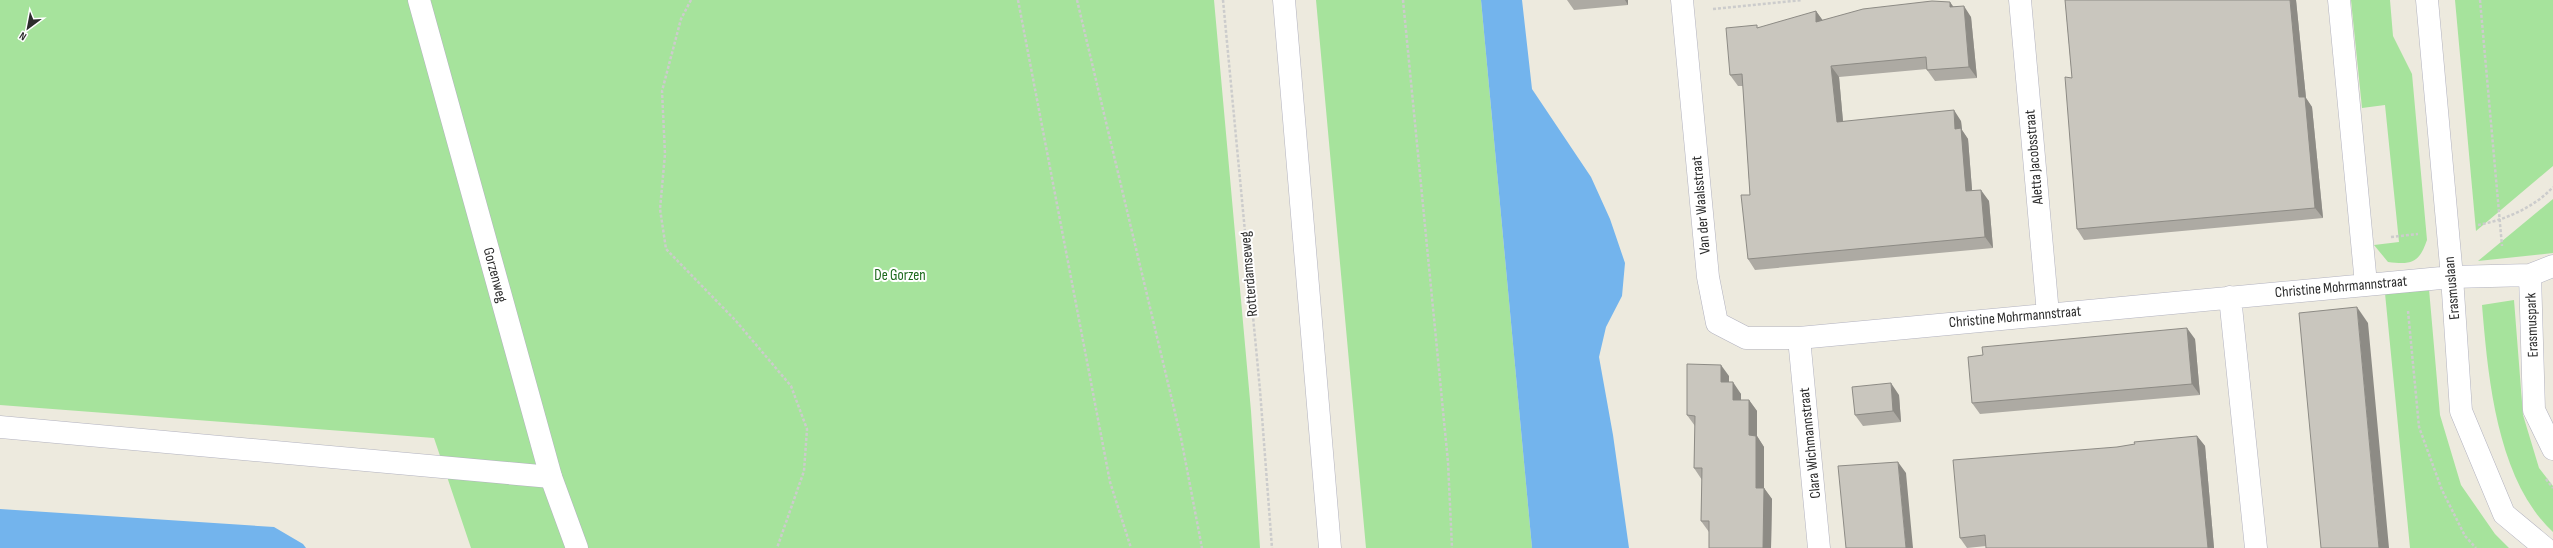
<svg xmlns="http://www.w3.org/2000/svg" width="2553" height="548" font-family="'Sofia Sans Condensed',sans-serif">
	<rect width="100%" height="100%" fill="#edeade"/>
	<path fill="#a6e39c" d="M0,0h1214l37,411 9,137h-789l-37,-110 -434,-33z
		M1316,0h165l51,548h-166z
		M2351,0h39l3,36 19,38 15,166c-8,23 -15,25 -39,22l-14,-17 25,-3 -14,-137 -23,3z
		M2455,0h98v166l-77,65z
		M2553,199v54l-75,8z
		M2384,283l45,6 11,126 21,70 34,49 14,14h-99z
		M2514,300l9,115 16,53 14,18v46c-56,-52 -65,-154 -71,-227z"/>
	<path fill="#73b4ed" d="M1481,0h41l10,89 59,88 19,42 15,44 -3,33 -16,31 -7,30 14,78 16,113h-97z
		M0,509l274,18 29,17 3,4h-306z"/>
	<g fill="none" stroke-linecap="round" stroke-linejoin="round">
		<g stroke="#b2b2bf" stroke-width="23">
			<path id="lane" d="M2530,275l23,-9
				M2452,277l78,-2 4,135 19,39
				M0,427l551,50"/>
		</g>
		<g stroke="#b2b2bf" stroke-width="23">
			<path id="street" d="M419,0l132,477 26,71
				M1682,0l26,277 9,46 29,15h53l653,-61
				M2020,0l28,314
				M2339,0l27,284
				M2427,0l25,277 9,134 43,103 41,34
				M2230,297l26,251
				M1799,338l20,210"/>
		</g>
		<g stroke="#b2b2bf" stroke-width="23">
			<path id="secondary" d="M1284,0l46,548"/>
		</g>
		<path stroke="#ccc" stroke-width="2.5" stroke-dasharray="3 2" stroke-linecap="butt" d="M691,0l-10,19 -19,72 3,63 -5,55 6,40 70,72 55,65 16,43 -3,42 -27,77
			M1018,0l92,482 21,66
			M1077,0l104,438 21,110
			M1223,0l37,390 12,158
			M1403,0l45,462 4,86
			M2480,0l22,246
			M1713,9l89,-9
			M2478,225c27,-5 57,-18 75,-38
			M2391,237l27,-3
			M2408,311l11,116 23,63 23,46 11,12
			M2546,479l7,9"/>
		<use href="#lane" stroke="#fff" stroke-width="22"/>
		<use href="#street" stroke="#fff" stroke-width="22"/>
		<use href="#secondary" stroke="#fff" stroke-width="22"/>
	</g>
	<path fill="#adaaa3" d="M1567,0h61v5l-54,5z
		M2065,0h231l10,98 6,9 11,111 -239,22 -7,-11 -5,-151z
		M1954,7l17,10 6,61 -42,3 -8,-11v-1l-88,8 4,44h118l1,9 6,9 4,51 17,11 4,47 -238,22 -7,-11 2,-64 -7,-109h-5l-8,-11 86,-64 6,9z
		M2195,339l5,56 -220,19 -8,-11z
		M1729,376v6l12,12v6h8l8,11v25l7,11v41l8,11 -1,49h-62v-16l-8,-11 1,-41 -8,-12 1,-42 -8,-11z
		M1899,395l2,27 -38,4 -8,-11z
		M2197,436l8,10 9,102h-228v-2l-19,2 -7,-10 157,-91z"/>
	<path fill="#8d8b85" d="M1625,0h3v5z
		M2290,0h6l10,98 6,9 11,111 -8,-10 -16,-111z
		M1950,2l8,11 -8,-6z
		M1964,6l7,11 6,61 -8,-11z
		M1816,11l8,11h-8z
		M1831,66l8,11 5,56 -7,-11z
		M1954,110l7,11 1,9 6,9 5,63 -7,-11 -11,-62z
		M1981,190l8,11 4,47 -8,-11z
		M2357,307l11,16 21,225h-10z
		M2187,328l8,11 5,56 -8,-11z
		M1721,365l8,11v17l-8,-11z
		M1733,382l8,12v17l-8,-11z
		M1891,383l8,12 2,27 -8,-11z
		M1749,400l8,11v25l7,11v41l8,11 -1,49h-8l-14,-113z
		M2197,436l8,10 9,102h-6z
		M1898,462l8,11 7,75h-7z"/>
	<path fill="#c9c6be" stroke="#8d8b85" d="M2065,0h225l9,97h6l10,111 -238,21 -12,-152 7,1z
		M1932,1l18,1v5l14,-1 5,61 -42,3 -1,-13 -95,9 6,56 117,-12 1,19 6,-1 5,63 15,-1 4,47 -237,22 -7,-64h9l-8,-121 -12,1 -4,-47 31,-3v3l59,-17v11l47,-13z
		M2357,307l22,241h-58l-22,-235z
		M2187,328l5,56 -220,19 -4,-46 15,-2 -1,-8z
		M1687,364l34,1v17h12v18h16v35l7,1v52h8l-1,60h-54v-27h-8l1,-53h-8l1,-52 -8,-1z
		M1891,383l2,28 -38,4 -3,-28z
		M2197,436l11,112h-222l-1,-13 -25,3 -7,-78 164,-13 18,-3 -1,-2z
		M1898,462l8,86h-60l-8,-82z"/>
	<g text-anchor="middle" dominant-baseline="central" stroke-width="4" stroke-linejoin="round" paint-order="stroke">
		<g font-size="15" fill="#2c2c2c" stroke="#fff">
			<text transform="translate(2034 157) rotate(-95)">Aletta Jacobsstraat</text>
			<text transform="translate(1701 205) rotate(-95)">Van der Waalsstraat</text>
			<text transform="translate(1249 274) rotate(-95)">Rotterdamseweg</text>
			<text transform="translate(495 275) rotate(75)">Gorzenweg</text>
			<text transform="translate(2341 287) rotate(-5)">Christine Mohrmannstraat</text>
			<text transform="translate(2452 288) rotate(-95)">Erasmuslaan</text>
			<text transform="translate(2015 317) rotate(-5)">Christine Mohrmannstraat</text>
			<text transform="translate(2532 325) rotate(-92)">Erasmuspark</text>
			<text transform="translate(1810 443) rotate(-96)">Clara Wichmannstraat</text>
		</g>
		<g font-size="15" fill="#1c691c" stroke="#fff">
			<text x="900" y="275">De Gorzen</text>
		</g>
	</g>
	<g transform="translate(28 28) rotate(212)" stroke="#ffffff" stroke-width="3" paint-order="stroke">
	<path d="M0-3L7 15L0 10L-7 15Z" fill="#2c2c2c"/>
	<text y="-6" font-size="11" font-weight="bold" text-anchor="middle" fill="#2c2c2c">N</text>
	</g>
</svg>
